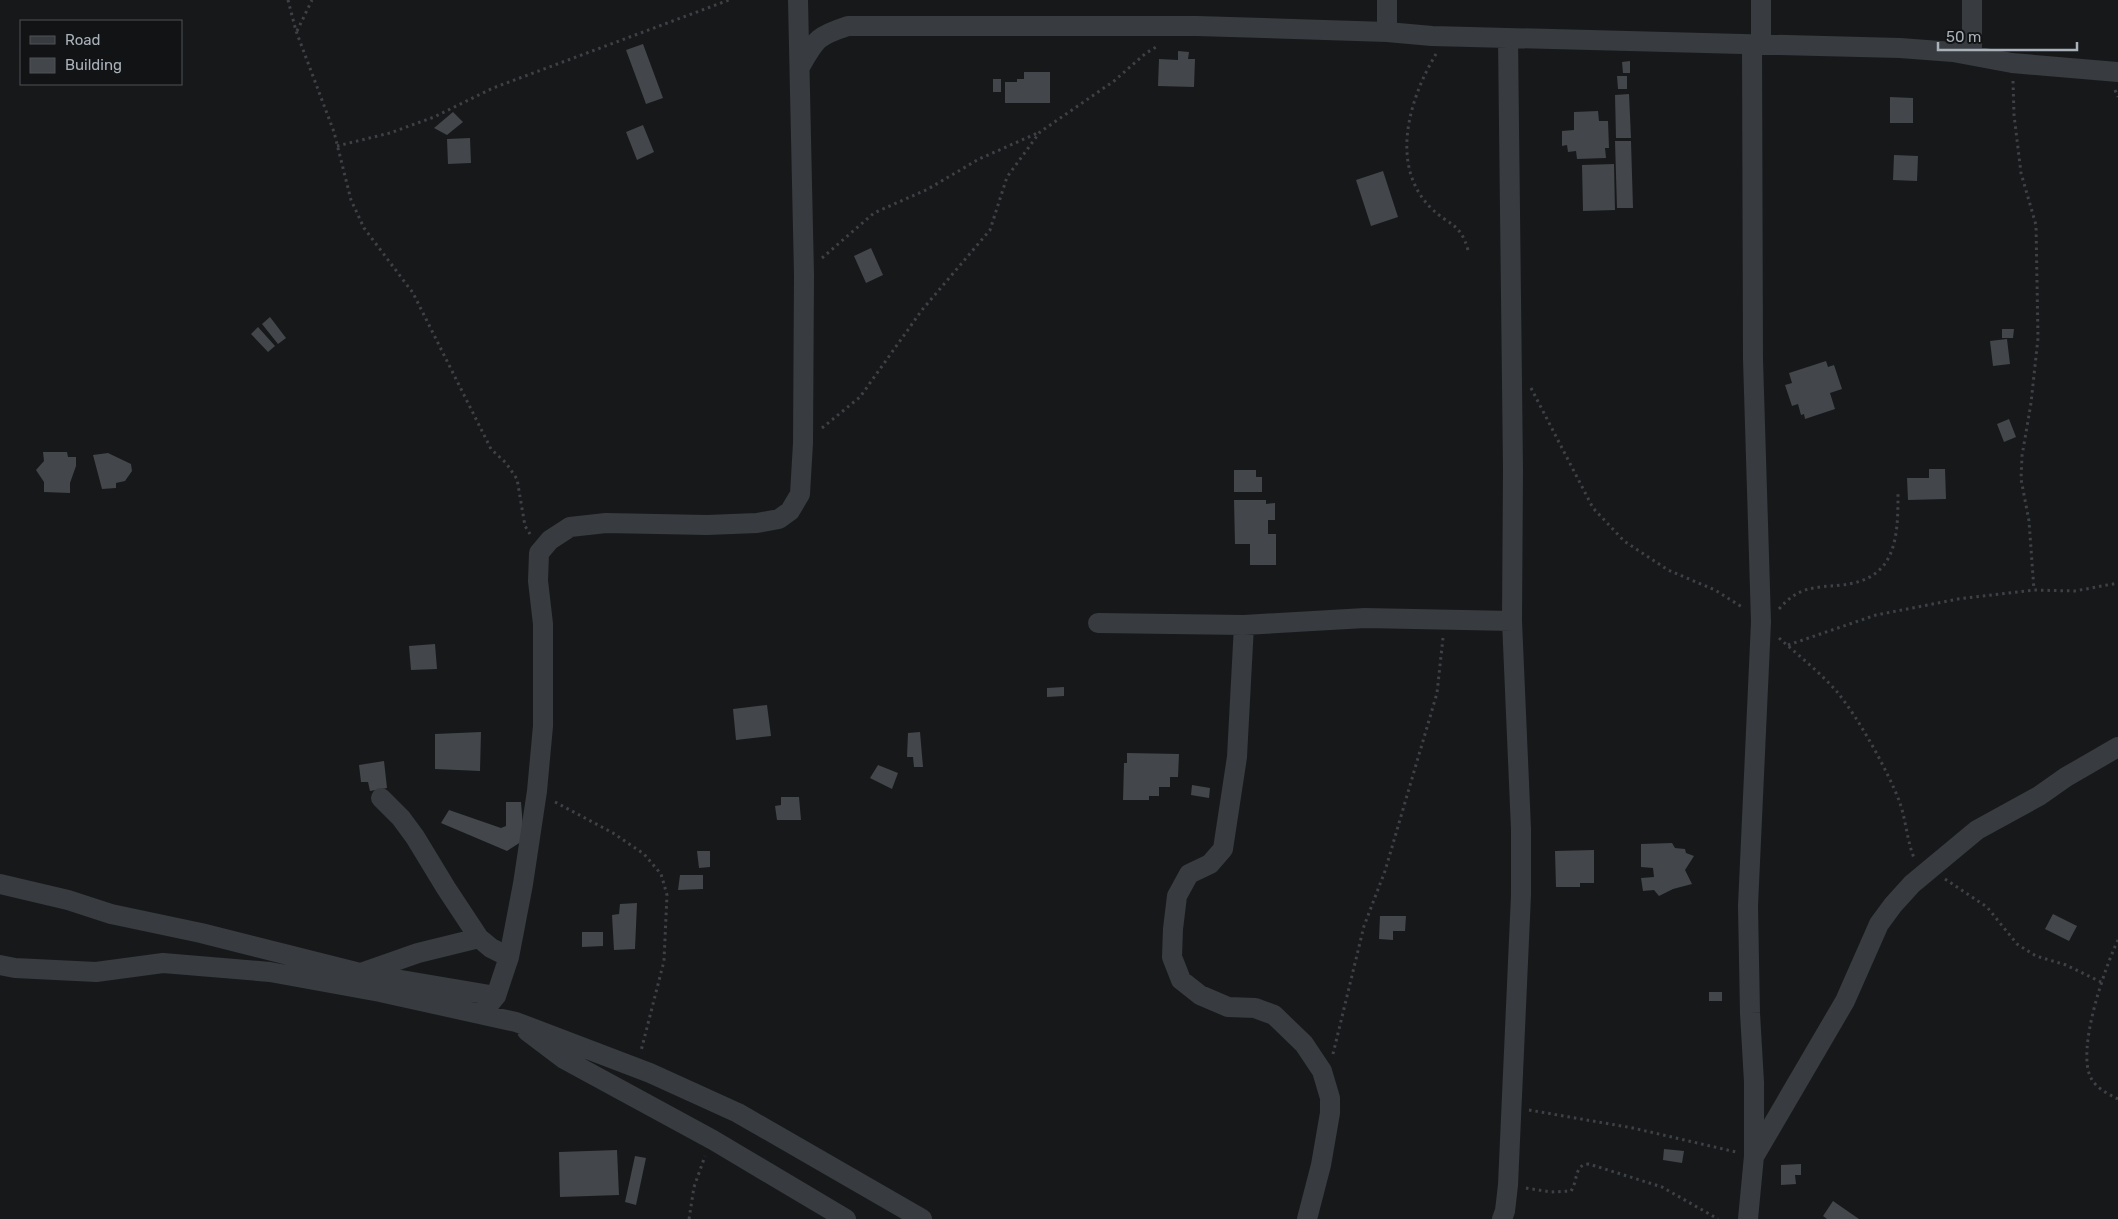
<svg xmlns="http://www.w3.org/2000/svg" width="2118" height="1219" font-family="Rubik,sans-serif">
	<rect width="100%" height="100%" fill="#17181a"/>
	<path fill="#43464a" d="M643,44l20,54 -17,6 -20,-54z
		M1178,51l11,1 -1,7h7l-1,28 -36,-1 1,-27 19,1z
		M1630,61v12h-7l-1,-11z
		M1024,72h26v31h-45v-21h12v-3h7z
		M1617,76h10v13h-9z
		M993,79h8v13h-8z
		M1629,94l2,44h-15l-1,-43z
		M1890,97l23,1v25h-23z
		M1598,111l1,10h9l1,27h-4l1,10 -29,1 -1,-8 -8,1 -1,-7 -5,1v-15l12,-1v-18z
		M453,112l10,10 -16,13 -13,-7z
		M643,125l11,27 -17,8 -11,-28z
		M470,138l1,25 -23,1 -1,-25z
		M1615,141h16l2,67h-16z
		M1894,155l24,1 -1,25 -24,-1z
		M1614,164l1,46 -32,1 -1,-46z
		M1383,171l15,46 -27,9 -15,-46z
		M871,248l12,27 -17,8 -12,-27z
		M270,317l16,21 -8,6 -16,-20z
		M258,327l17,19 -7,6 -17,-18z
		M2002,329h12l-1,9h-11z
		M2007,339l3,25 -17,2 -3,-25z
		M1826,361l2,6 6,-2 8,24 -12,4 5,16 -30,10 -1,-5 -3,1 -3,-11 -6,2 -7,-21 7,-2 -3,-10z
		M2009,419l7,18 -12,5 -7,-18z
		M43,452h24l1,5h8v9l-6,17v10l-26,-1v-10l-8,-12 8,-9z
		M108,453l23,11 1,7 -7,10 -9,2v5l-14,1 -9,-34z
		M1929,469h16l1,30 -38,1 -1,-22h22z
		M1234,470h22v7h6v15h-28z
		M1234,500h32v4l9,-1v17h-7v14h8v31h-26v-21h-15z
		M435,644l2,25 -26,1 -2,-24z
		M1064,687v9l-17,1v-9z
		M767,705l4,31 -35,4 -3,-31z
		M481,732l-1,39 -45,-2v-35z
		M920,732l3,35h-9l-1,-10h-6l1,-24z
		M1127,753l52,1 -1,23h-8v10h-11v9h-10v4h-26l1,-37h3z
		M384,761l3,27 -17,3 -2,-9h-7l-2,-17z
		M878,765l20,8 -6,16 -22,-11z
		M1192,785l18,3 -1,10 -18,-3z
		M781,797h18l2,23h-24l-2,-14 6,-1z
		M506,802h15l3,38 -17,11 -66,-28 8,-13 52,18 5,-2z
		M1672,843l3,5 10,1 1,4 8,3 -9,14 7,14 -19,5 -14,7 -5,-6 -11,1 -2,-13 13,-1 -1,-9 -12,-1v-23z
		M1594,850v33h-14v4h-24l-1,-36z
		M697,851h13v16l-11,1z
		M680,875h23v14l-25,1z
		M637,903l-2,46 -21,1 -2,-35 7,-1 1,-10z
		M2053,914l24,12 -8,15 -24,-12z
		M1380,916h26l-1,15h-12v9l-14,-1z
		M582,932h21v14l-21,1z
		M1709,992h13v9h-13z
		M1664,1149l20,2 -2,12 -19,-3z
		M617,1150l2,45 -59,2 -1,-45z
		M635,1156l11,2 -10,47 -11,-3z
		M1801,1164v11h-6l1,9 -15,1v-20z
		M1833,1201l26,18h-32l-4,-3z"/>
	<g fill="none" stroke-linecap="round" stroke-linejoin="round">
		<path stroke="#3e4246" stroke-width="3" stroke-dasharray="2.5 4" stroke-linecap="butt" d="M288,0l8,31 38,101 17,68 13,28 49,65 78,156 15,14 11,16 8,47 5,8
			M297,31l15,-31
			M1436,54c-27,45 -47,112 -5,154 18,18 29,14 37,42
			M2013,81l1,34 7,58 15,52 2,113 -7,65 -9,53 -1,23 8,42 5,69
			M2115,90l3,7
			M337,146l53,-13 44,-16 59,-29 236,-88
			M822,258l52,-45 54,-24 51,-30 61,-27
			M1531,388l62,120 31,33 44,29 47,20 27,17
			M822,428l38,-31 62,-87 68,-80 17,-53 33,-45 74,-51 32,-28 12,-7
			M1779,609c20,-23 34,-21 62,-24 55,-5 57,-46 57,-91
			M1779,638c20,18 42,35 59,55 21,26 50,78 62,110 6,18 7,37 14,55
			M1788,645l88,-30 82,-16 76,-9 41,1 43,-8
			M555,802l58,31 31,21 17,20 6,21 -3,66 -23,90
			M1945,879l42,28 30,37 19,12 30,9 35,17
			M2118,940c-13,27 -42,110 -27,138 5,10 17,16 27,21
			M1333,1054l31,-128 21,-55 52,-178 6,-55
			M1529,1110l104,18 103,24
			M1526,1188l25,4 20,-1c7,-10 3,-27 18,-27l73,23 56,32
			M689,1219l5,-32 11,-31"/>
		<path stroke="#383b3f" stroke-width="20" d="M1387,0v32
			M1761,44v-44
			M1972,55v-55
			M800,67c16,-28 17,-31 48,-41h349l190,6 45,4 468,12 53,4 59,11 106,9
			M1098,623l146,2 121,-7 147,3
			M1244,625l-7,132 -14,92 -13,15 -21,10 -12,22 -4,33 -1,28 9,23 19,15 28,12 27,1 19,7 30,29 18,27 8,27v15l-9,52 -14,54
			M381,798l20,20 14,19 31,51 33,50 12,10 18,9
			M0,884l68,16 43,14 90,19 159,40 136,23
			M0,965l15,3 81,4 67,-9 107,9 110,20 136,30 134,51 88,40 184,106
			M361,973l57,-20 61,-15
			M482,1013l14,-17 13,-39 14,-73 14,-93 6,-65v-102l-5,-43 1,-28 11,-13 20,-13 36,-4 101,2 50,-2 22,-4 11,-8 10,-17 3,-51 1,-168 -6,-275
			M527,1031l37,28 149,81 133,79
			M1755,1155l90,-154 34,-77 14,-19 19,-21 65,-54 62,-34 27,-19 52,-30
			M1502,1219l3,-8 3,-26 13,-290v-66l-9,-208 1,-151 -5,-432
			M1748,1219l6,-63v-74l-4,-69 -2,-107 13,-284 -8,-263 -1,-315"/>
	</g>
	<rect x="20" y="20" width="162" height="65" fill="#121315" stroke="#4e5357"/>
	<rect x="30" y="36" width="25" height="8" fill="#383b3f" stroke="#4e5357"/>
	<text x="65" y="45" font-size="15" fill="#a9b2ba">Road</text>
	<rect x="30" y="58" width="25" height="15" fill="#43464a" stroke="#4e5357"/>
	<text x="65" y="70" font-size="15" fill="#a9b2ba">Building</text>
	<path d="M1938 42v8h139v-8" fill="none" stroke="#a9b2ba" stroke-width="2.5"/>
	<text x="1946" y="42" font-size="15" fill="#a9b2ba" stroke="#121315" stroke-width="4" paint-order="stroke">50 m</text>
</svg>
